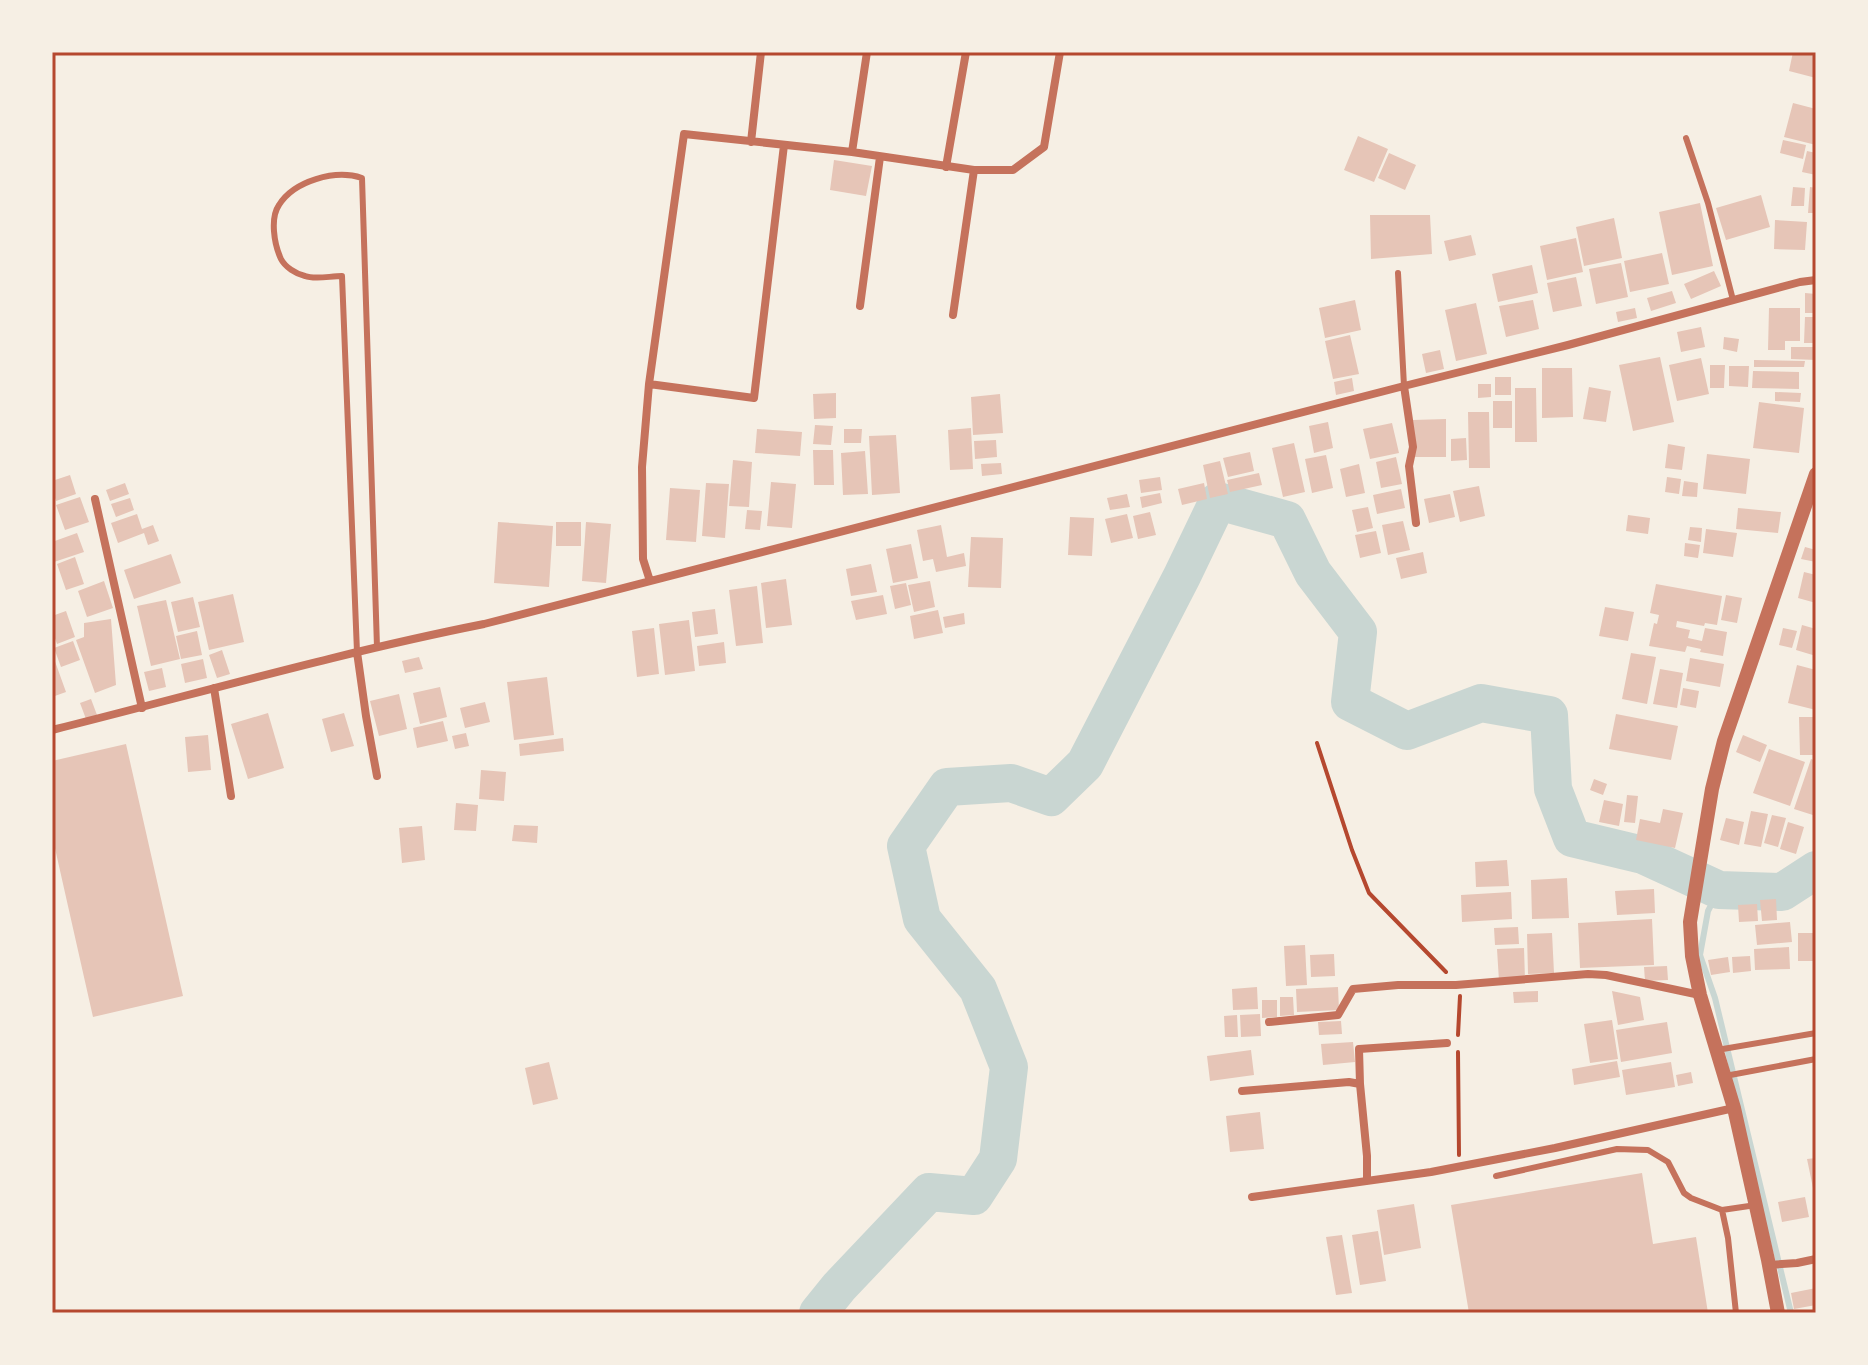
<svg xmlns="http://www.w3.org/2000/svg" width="1868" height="1365" font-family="Commissioner,sans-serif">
	<rect width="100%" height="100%" fill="#f6efe4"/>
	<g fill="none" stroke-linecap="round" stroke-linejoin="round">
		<path stroke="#c9d6d2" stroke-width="6" d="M1719,890l-11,21 -8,44 15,43 76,315"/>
		<path stroke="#c9d6d2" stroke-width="38" d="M818,1313l21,-26 90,-95 45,4 24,-37 11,-92 -31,-78 -56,-70 -16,-73 41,-59 64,-4 40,14 34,-33 97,-188 36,-75 69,19 26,53 45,59 -8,70 57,29 74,-28 68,12 4,74 19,49 71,17 76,35 63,2 34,-22"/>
	</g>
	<path fill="#e6c5b7" d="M1793,52l23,4v22l-27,-7z
		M1793,103l23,6v36l-32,-8z
		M1358,136l30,13 -14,33 -30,-12z
		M1783,140l23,5 -3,14 -23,-6z
		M1807,151l9,2v22l-14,-3z
		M1389,153l27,12 -11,25 -27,-12z
		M834,160l38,6 -6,30 -36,-6z
		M1793,187l12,1 -1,18h-13z
		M1810,187l6,1v25h-8z
		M1761,195l9,32 -44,13 -10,-32z
		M1700,203l13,63 -41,9 -13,-63z
		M1370,215h60l2,39 -61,5z
		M1614,218l8,40 -38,8 -8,-39z
		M1775,220l32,2 -2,28 -31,-1z
		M1471,235l5,20 -27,6 -5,-20z
		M1576,238l7,34 -36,8 -7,-34z
		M1662,253l7,31 -39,8 -6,-31z
		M1621,263l7,34 -32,7 -7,-35z
		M1532,265l6,28 -40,9 -6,-28z
		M1714,271l7,15 -30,13 -7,-15z
		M1576,277l6,29 -29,6 -6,-29z
		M1672,291l4,12 -25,8 -4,-13z
		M1805,293l11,1v19h-11z
		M1355,300l6,30 -36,8 -6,-30z
		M1533,300l6,29 -33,8 -7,-31z
		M1476,303l11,51 -31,7 -11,-51z
		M1635,308l2,10 -19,4 -2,-10z
		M1769,308h31v33h-15v9h-17z
		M1805,317h11v26h-12z
		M1701,327l4,20 -24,5 -4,-20z
		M1350,335l9,39 -26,5 -8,-38z
		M1724,337l15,2 -2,13 -14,-3z
		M1791,347h25v13l-25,-1z
		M1440,350l4,19 -18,4 -4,-19z
		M1660,357l14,65 -41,9 -14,-66z
		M1701,358l8,36 -32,7 -8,-36z
		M1754,360l51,1 -1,6h-50z
		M1710,365h15l-1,23h-14z
		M1729,366h20l-1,21 -19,-1z
		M1542,368h30l1,49 -31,1z
		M1753,371l46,1v17l-47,-1z
		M1495,377h16v18h-16z
		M1352,378l2,13 -18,4 -2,-13z
		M1478,384h13v13l-13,1z
		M1589,387l22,4 -5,31 -23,-3z
		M1515,388h21l1,54h-22z
		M1775,392l26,1 -1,9 -25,-1z
		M836,393v25l-22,1 -1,-25z
		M1000,394l3,39 -30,2 -2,-38z
		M1493,401h19v27h-19z
		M1759,402l45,6 -5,45 -46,-5z
		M1468,412h21l1,56h-21z
		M1446,419v38h-32l-1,-37z
		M1328,422l5,26 -19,5 -5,-27z
		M1392,423l7,30 -29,6 -7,-30z
		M815,425l18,1 -2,19 -18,-1z
		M971,428l2,41 -23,1 -2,-40z
		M757,429l45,3 -2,24 -45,-3z
		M844,429h18l-1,14h-17z
		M896,435l4,58 -28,2 -3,-59z
		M1466,438l1,22 -16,1v-22z
		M996,440l1,17 -22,2 -1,-18z
		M1294,443l11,49 -22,5 -11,-49z
		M1668,444l17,3 -3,23 -17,-2z
		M813,450h20l1,35h-20z
		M865,451l3,43 -25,1 -2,-42z
		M1250,452l4,19 -26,6 -5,-19z
		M1707,454l43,5 -4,35 -43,-5z
		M1326,455l7,33 -21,5 -7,-34z
		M1396,457l6,27 -21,4 -5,-26z
		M733,460l19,2 -3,45 -20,-1z
		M1220,461l8,33 -18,4 -7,-33z
		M1001,463l1,11 -20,2 -1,-12z
		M1359,464l6,29 -19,4 -6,-28z
		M1259,473l3,12 -32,7 -3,-12z
		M70,475l6,19 -20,7 -4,-12v-8z
		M1160,477l2,13 -21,3 -2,-13z
		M1667,477l14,2 -2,15 -14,-2z
		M1684,481l14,2 -1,14 -15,-1z
		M771,482l25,2 -4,44 -25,-2z
		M125,483l4,11 -19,7 -4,-11z
		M706,483l23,1 -4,54 -23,-2z
		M1204,483l3,16 -25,6 -4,-16z
		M1479,486l6,30 -25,6 -7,-31z
		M670,488l30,2 -4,52 -30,-2z
		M1401,489l4,19 -28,6 -4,-19z
		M1160,493l2,10 -20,5 -2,-11z
		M1127,494l3,13 -20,3 -3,-12z
		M1450,494l5,23 -26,6 -5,-24z
		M80,497l9,25 -24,8 -9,-25z
		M130,498l4,12 -18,7 -5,-13z
		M1368,507l5,21 -16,4 -5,-22z
		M1738,508l43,4 -3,21 -42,-4z
		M747,510l15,1 -2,19 -15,-1z
		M1150,512l6,23 -18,4 -5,-23z
		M137,514l5,15 11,-4 6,16 -11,4 -4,-12 -26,10 -7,-20z
		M1127,514l6,24 -22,5 -6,-24z
		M1628,515l22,3 -2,16 -22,-3z
		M1070,517l24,1 -2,38 -24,-1z
		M1403,521l7,29 -22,5 -6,-30z
		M498,522l55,4 -4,61 -55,-4z
		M556,522h25v24h-25z
		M586,522l25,2 -5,59 -24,-2z
		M941,525l6,32 17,-4 2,13 -30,6 -3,-13 -10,2 -6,-31z
		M1690,527l12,1 -1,14 -13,-2z
		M1706,529l31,4 -4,24 -30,-4z
		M1376,531l5,22 -21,5 -5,-23z
		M77,533l7,19 -30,10 -2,-20z
		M971,537l32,1 -2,50 -33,-1z
		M1685,543l15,2 -2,13 -14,-2z
		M911,544l7,34 -25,5 -7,-34z
		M1805,547l11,3v12l-15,-3z
		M1423,552l4,21 -26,6 -5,-21z
		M171,554l10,29 -47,16 -10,-29z
		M75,557l9,27 -18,6 -9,-26z
		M871,564l6,28 -26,4 -5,-27z
		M1804,572l12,3v28l-18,-5z
		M786,579l6,46 -26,3 -5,-45z
		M104,581l9,27 -26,9 -9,-26z
		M930,581l5,26 -21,5 -6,-27z
		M906,583l5,22 -16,4 -5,-23z
		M1656,584l66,12 -5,29 -12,-2 -1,3 -27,-5 -1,6 14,3 -2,8 14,3 3,-13 22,4 -4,24 -23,-4 1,-3 -14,-3 -2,6 -36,-6 5,-23 3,1 2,-9 -9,-2z
		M757,586l6,57 -27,3 -7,-56z
		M233,594l11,48 -35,8 -11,-48z
		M883,595l4,19 -31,6 -5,-19z
		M1726,595l16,3 -5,25 -16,-3z
		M193,597l7,30 -22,5 -7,-30z
		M166,600l14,59 -29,7 -14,-60z
		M1605,607l29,5 -6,29 -29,-5z
		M715,609l3,25 -23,3 -3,-25z
		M938,610l5,23 -29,6 -4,-23z
		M66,611l9,26 -18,7 -5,-14v-14z
		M964,613l1,11 -20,4 -2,-11z
		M111,619l5,66 -21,8 -19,-53 8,-3v-14z
		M689,620l6,51 -30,4 -6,-51z
		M1802,625l14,4v27l-20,-6z
		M654,628l5,46 -22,3 -5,-46z
		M1783,628l14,3 -5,17 -13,-3z
		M197,631l5,24 -21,4 -5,-23z
		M73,641l7,19 -19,7 -7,-19z
		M724,642l2,21 -27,3 -2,-20z
		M222,650l8,24 -13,4 -8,-23z
		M52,653l14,39 -14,5z
		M1631,653l25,4 -9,47 -25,-5z
		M419,657l4,12 -18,4 -3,-12z
		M1690,658l34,6 -4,23 -34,-6z
		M203,659l4,19 -22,5 -4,-19z
		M1797,665l19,5v40l-28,-7z
		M162,668l4,19 -17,4 -5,-19z
		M1660,669l23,4 -6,35 -24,-4z
		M547,677l7,58 -40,5 -7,-58z
		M440,687l7,30 -27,7 -7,-31z
		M1683,688l16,3 -3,17 -16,-3z
		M399,694l8,35 -28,7 -9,-35z
		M91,699l6,16 -11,4 -6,-16z
		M485,702l5,20 -25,6 -5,-20z
		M268,713l16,55 -36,11 -17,-55z
		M344,713l10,33 -23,6 -9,-33z
		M1616,714l62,12 -7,34 -62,-11z
		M1799,717h17v38h-16z
		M443,721l5,20 -31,7 -4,-20z
		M466,733l3,13 -14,3 -3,-13z
		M208,735l3,35 -23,2 -3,-35z
		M1743,735l24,10 -7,17 -24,-10z
		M563,738l1,13 -44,5 -1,-12z
		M126,744l57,252 -90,21 -41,-182v-74z
		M1769,749l36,13 -15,44 -37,-13z
		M1811,759l5,2v55l-22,-7z
		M481,770l25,2 -2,29 -25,-2z
		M1594,779l13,5 -4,11 -13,-5z
		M1627,795l11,1 -3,27 -11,-1z
		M1604,800l19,4 -4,22 -20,-4z
		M456,803l22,2 -2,26 -22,-1z
		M1663,809l20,4 -8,35 -39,-8 4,-21 20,4z
		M1751,811l17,3 -7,33 -17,-3z
		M1772,815l14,3 -8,29 -14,-4z
		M1726,818l18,4 -5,23 -19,-5z
		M1788,822l16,5 -8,27 -16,-5z
		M514,825l24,1 -1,17 -25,-2z
		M422,826l3,34 -23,3 -3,-35z
		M1507,860l2,26 -33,1 -1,-25z
		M1567,878l2,40 -37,1 -1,-39z
		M1654,889l1,24 -38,2 -2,-24z
		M1511,892l1,27 -50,3 -1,-27z
		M1776,899l1,21 -15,1 -2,-21z
		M1757,904l1,17 -19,1 -1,-17z
		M1652,919l2,46 -74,3 -2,-45z
		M1790,922l2,20 -35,3 -2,-20z
		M1518,927l1,17 -24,1 -1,-17z
		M1552,933l2,40 -26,1 -1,-40z
		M1798,933h18v28h-18z
		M1305,945l2,40 -21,1 -2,-40z
		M1789,947l1,22 -35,1 -1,-21z
		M1524,948l1,32 -26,1 -2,-32z
		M1334,954l1,22 -24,1 -1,-22z
		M1750,956l1,15 -18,2 -1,-16z
		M1728,957l2,15 -19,3 -3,-15z
		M1667,966l1,14 -23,1 -1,-14z
		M1257,987l1,22 -25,1 -1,-21z
		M1338,987l1,23 -42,2 -1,-23z
		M1538,991v11l-24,1 -1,-11z
		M1612,991l28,6 4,23 -26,5z
		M1280,997h13l1,18 -14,1z
		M1262,1000h15v17l-15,1z
		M1260,1014l1,22 -20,1 -1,-22z
		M1237,1015l1,22h-13l-1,-21z
		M1612,1020l6,39 -28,4 -6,-39z
		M1341,1021l1,13 -23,1 -1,-13z
		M1667,1022l5,31 -51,9 -5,-32z
		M1353,1042l2,20 -32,3 -2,-21z
		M1251,1050l3,25 -44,6 -3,-25z
		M1617,1061l3,16 -46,8 -2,-16z
		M549,1062l9,37 -25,6 -8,-37z
		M1671,1062l4,25 -49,8 -4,-25z
		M1691,1072l2,11 -15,3 -2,-11z
		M1260,1112l4,37 -34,3 -4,-36z
		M1816,1158v29l-3,1 -6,-29z
		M1642,1173l11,71 43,-7 12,76h-239l-18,-108z
		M1805,1197l4,20 -27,5 -4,-20z
		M1414,1204l7,44 -37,7 -7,-45z
		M1378,1231l8,50 -26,4 -8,-50z
		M1342,1235l10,58 -16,2 -10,-58z
		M1816,1288v17l-22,4 -3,-16z"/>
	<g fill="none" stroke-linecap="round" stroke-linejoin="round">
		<path stroke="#b5482f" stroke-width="4" d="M1317,743l35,107 17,43 77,79
			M1458,1035l2,-39
			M1458,1052l1,103"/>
		<path stroke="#c5725c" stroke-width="6" d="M1686,138l22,65 25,97
			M1398,273l6,113
			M357,652l-15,-376c-12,0 -27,4 -37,0 -9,-2 -20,-9 -24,-17 -7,-15 -11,-41 -2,-54 15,-24 56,-36 83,-27l15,469
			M1717,1050l99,-17
			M1725,1076l91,-17
			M1496,1176l121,-27 31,1 20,12 16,31 7,5 31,12 34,-5
			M1722,1210l6,28 8,75"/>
		<path stroke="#c5725c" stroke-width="8" d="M751,142l10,-90
			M852,152l15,-100
			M946,167l20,-115
			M860,306l20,-149
			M953,315l21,-145
			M649,384l105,14 30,-253
			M1404,386l9,61 -4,19 7,57
			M95,499l47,209
			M650,581l-7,-22 -1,-92 7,-83 35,-250 168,18 122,18h39l31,-23 16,-95
			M357,652l9,64 11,60
			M214,688l17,108
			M52,730c144,-36 286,-77 432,-106l920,-238 164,-41 232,-63 16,-2
			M1269,1022l69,-7 15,-26 45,-4h58l132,-11 18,1 94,20
			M1360,1084l-1,-35 88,-6
			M1242,1091l107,-9 11,2 7,72v25
			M1252,1197l179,-25 124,-24 179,-40
			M1769,1265l28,-2 19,-4"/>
		<path stroke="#c5725c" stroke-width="14" d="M1778,1313l-10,-53 -34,-152 -34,-113 -8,-39 -2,-34 22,-133 12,-48 92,-267"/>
	</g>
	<rect width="1868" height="1365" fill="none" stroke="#f6efe4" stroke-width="108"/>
	<rect x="54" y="54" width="1760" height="1257" fill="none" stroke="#b5482f" stroke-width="3"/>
</svg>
